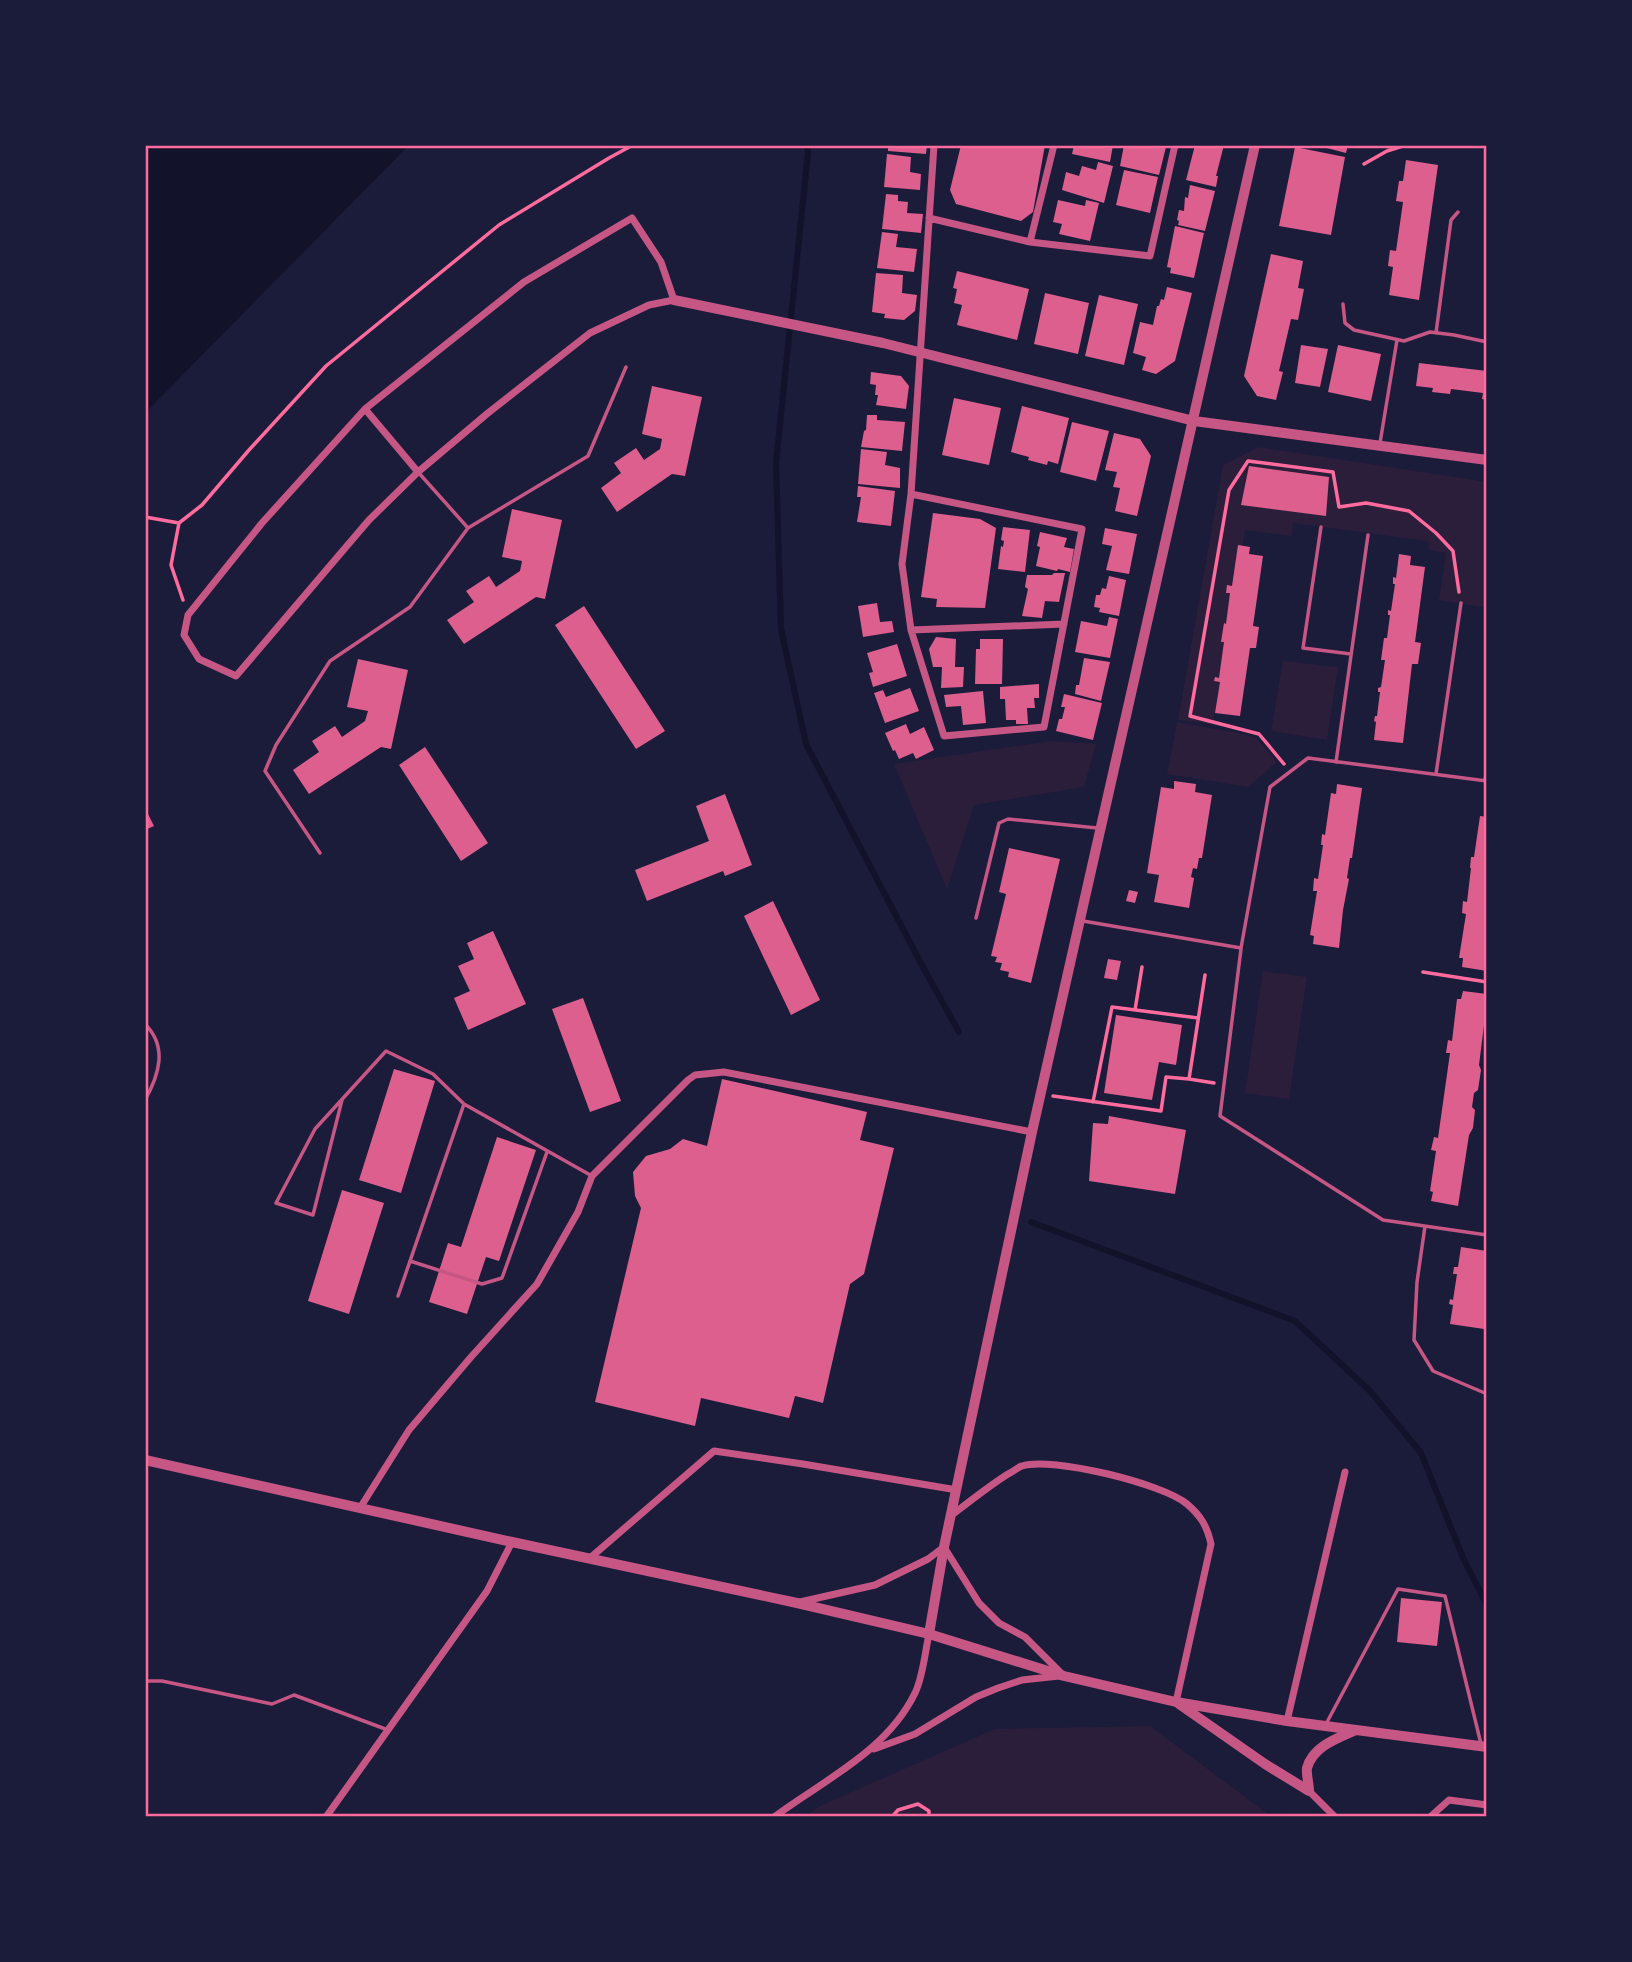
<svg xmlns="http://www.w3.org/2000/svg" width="1632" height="1962" font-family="'PT Sans',sans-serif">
	<rect width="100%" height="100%" fill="#1b1b3a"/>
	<path fill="#2a1e3b" d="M1258,447l229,35v126l-48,-8 7,-47 -17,-3 -1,-9 -135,-18 -1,13 -47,-6 -32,194 -35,-4 45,-255z
		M1283,661l55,6 -11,73 -56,-9z
		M1177,722l67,12 12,4 21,24 -29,25 -81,-13z
		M1051,741l45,3 -12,43 -110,18 -27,84 -53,-125z
		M1263,971l44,6 -18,122 -44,-6z
		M1150,1726l122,91h-468l18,-12 173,-76z"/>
	<path fill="#12122b" d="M145,145h264l-264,268z"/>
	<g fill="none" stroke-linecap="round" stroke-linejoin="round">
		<path stroke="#12122b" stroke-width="6" d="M807,145l1,7 -32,311 5,166 25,115 118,225 35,63
			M1031,1222l264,99 75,70 51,62 43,107 23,45"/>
	</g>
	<path fill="#dd5f8e" d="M888,145h39l-1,9 -38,-3z
		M961,145h84l-12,67 -12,9 -65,-17 -6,-14z
		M1074,145h39l-3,17 -38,-8z
		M1124,145l42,2 -7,28 -39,-9z
		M1195,145h29l-8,31h2l-2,11 -30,-7z
		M1315,145h33l-2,8z
		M1295,147l50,10 -14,78 -52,-9z
		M887,154l24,3 -1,15 11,2 -1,16 -36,-3z
		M1406,160l32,5 -19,135 -30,-5 4,-28 -5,-1 2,-16 6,1 7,-49 -7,-1 3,-20h4z
		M1098,162l15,4 -9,37 -42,-13 4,-18 13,4 3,-10 14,4z
		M1124,170l34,7 -8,36 -34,-8z
		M1190,185l25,6 -10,40 -27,-6 1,-4 -2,-1 2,-10 5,1 1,-14 3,1z
		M886,194l12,1v6l10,1 -1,11 16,1 -2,19 -39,-4z
		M1058,200l27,6 1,-6 13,3 -9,38 -31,-7 3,-10 -9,-2z
		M1175,226l29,7 -10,45 -24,-5 1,-5 -4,-1z
		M882,232l16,2 -2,13 21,2 -3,23 -37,-4z
		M1271,254l32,7 -5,27 6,1 -6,31 -7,-1 -12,52 4,1 -7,28 -19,-4 -13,-20z
		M957,271l72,18 -12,51 -60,-15 5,-20 -8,-2 3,-14 -4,-1z
		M876,273l27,2 -1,18 15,2 -2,16 -11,9 -20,-2 1,-4 -13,-2z
		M1167,287l25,6 -17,68 -19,13 -14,-4 4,-13 -13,-4 7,-31 13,3 4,-19h2l2,-7 3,1z
		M1045,293l44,10 -11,51 -44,-10z
		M1099,295l39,9 -14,61 -39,-9z
		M1301,345l27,4 -8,38 -25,-4z
		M1338,345l43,9 -10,47 -43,-9z
		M1419,363l68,8v29l-5,-1 1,-6 -32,-4 -1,5 -18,-2 1,-4 -17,-2z
		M871,372l30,4 8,10 -3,23 -30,-4 2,-10h-3l1,-10 -6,-1z
		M652,386l50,11 -17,79 -13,-2 -55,38 -16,-24 20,-15 -7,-10 22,-15 8,12 16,-11 2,-10 -20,-5z
		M954,398l47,10 -12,57 -47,-10z
		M1022,406l47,12 -11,46 -10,-3 -1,4 -19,-5 1,-3 -18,-5z
		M867,415h10v5l28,2 -3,29 -41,-4 3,-16 2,-1z
		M1072,422l37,9 -13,50 -36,-9z
		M1114,433l26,6 11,17 -14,60 -22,-5 5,-23 -7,-1 4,-15 -12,-2z
		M861,449l26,3 -2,13 15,3v20l-42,-4z
		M1249,466l80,11 -3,39 -85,-11z
		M858,486l37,5 -4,35 -34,-4 4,-25h-4z
		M512,509l50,11 -17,79 -9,-2 -72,47 -17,-24 27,-18 -8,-11 23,-15 7,11 24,-16 2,-10 -20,-4z
		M933,513l47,6 16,9 -11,80 -49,-1 1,-8 -16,-2z
		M1003,527l27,3 -5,42 -27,-3 3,-23 2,1 1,-6 -3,-1z
		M1105,528l32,6 -8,40 -23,-4 6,-24 -10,-2z
		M1040,532l27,6 -3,9 10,2 -4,23 -12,-3 -1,2 -21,-5 4,-19 -3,-1z
		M1238,545l12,2 -1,7 14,2 -10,70 6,1 -3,21h-6l-10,68 -25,-3 5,-31 -6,-1 1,-4 4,1 5,-36h-3l3,-19 2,1 4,-31h-4l1,-8 5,1z
		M1399,554l12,2 -1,9 15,2 -10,75 6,1 -3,21h-6l-9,79 -29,-3 2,-18 -2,-1 1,-5h2l3,-24h-2v-4l3,-1 4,-27h-4l3,-22h3l3,-23h-2v-5l3,1 4,-27h-2v-7l3,1z
		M1054,573h11l-6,29 -14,-1 -3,17 -20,-2 6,-27 -3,-2 2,-12h25z
		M1109,576l17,4 -7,36 -20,-4 1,-4 -6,-1 2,-12h4l2,-7 4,1z
		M877,603l3,19 12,-1 2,11 -31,5 -5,-31z
		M584,606l81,125 -29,18 -81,-124z
		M1109,617l9,2 -8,39 -35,-6 6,-31 26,5z
		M936,637l20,2 -1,28h9l-1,20 -22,1 1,-21h-9l-4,-18z
		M980,639h23l-1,45h-27l1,-35h4z
		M897,644l10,32 -34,11 -4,-14 4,-1 -6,-19z
		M1084,658l26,4 -9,39 -26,-7 1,-9h3z
		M358,659l50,11 -17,79 -10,-2 -72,47 -16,-24 26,-18 -7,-11 23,-15 7,11 23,-16 3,-10 -21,-4z
		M1039,684v14h-5l1,10h-8l1,16h-12v-4h-10l-1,-21h-5v-12z
		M910,688l9,23 -34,12 -11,-30 9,-3 3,7z
		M983,691l3,32 -23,2 -2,-19 -15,1 -2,-12z
		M1064,694l38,9 -9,37 -37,-9 3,-12h3l3,-12h-4z
		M906,724l4,10 14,-7 10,23 -18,9 -3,-6 -14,6 -4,-9 -2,1 -8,-18z
		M425,747l63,96 -27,18 -62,-96z
		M1174,781l22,3 -1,8 17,3 -10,63h-3l-2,11 -4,-1 -2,9 3,1 -5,30 -35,-6 5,-27 -12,-2 14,-86 13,2z
		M1337,784l25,4 -10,70h-2l-3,20 2,1 -6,31 -4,38 -26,-4 1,-8 -4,-1 7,-44h-4l1,-13 4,1 5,-34h-2l1,-11 3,1 6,-42 5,1z
		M725,794l27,71 -27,11 -2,-5 -76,30 -12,-31 74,-29 -13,-35z
		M145,808l9,18 -9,4z
		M1480,816l7,1v154l-25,-4 1,-9h-4l7,-44 -4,-1 1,-12 4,1 4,-34h-1l1,-11h3z
		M1009,848l51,11 -29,124 -23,-6 1,-5 -9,-2 2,-7 -7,-1 2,-5 -6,-1 15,-62 -7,-2z
		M1129,890l9,2 -3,11 -9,-2z
		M773,901l47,99 -29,15 -47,-99z
		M493,931l33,73 -58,26 -14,-32 16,-7 -12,-25 16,-7 -7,-16z
		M1108,959l13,2 -4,19 -13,-2z
		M1463,991l24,3v7l-8,64 2,5 -3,20 -4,3 -2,14 3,3 -2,18 -4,7 -11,71 -27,-5 2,-9 -3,-1 6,-40 -5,-1 3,-13 4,1 12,-85h-4l2,-13 4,1 5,-42h4z
		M583,998l38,103 -31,11 -38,-103z
		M1116,1015l66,10 -6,40 -17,-3 -7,38 -48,-7z
		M394,1069l41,12 -34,112 -42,-13z
		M722,1079l145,33 -7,28 34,8 -30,126 -14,10 -27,119 -28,-7 -6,22 -88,-20 -6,28 -100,-24 46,-194 -6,-12 -2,-24 13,-16 24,-7 13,-10 24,7z
		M1109,1116l77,14 -11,64 -86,-13 4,-58 15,1z
		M497,1137l39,13 -37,111 -13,-4 -19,57 -38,-12 19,-59 13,4z
		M342,1190l42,13 -35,111 -41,-13z
		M1461,1247l26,4v60l-3,18 -34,-5 3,-19 -4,-1 1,-5 3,1 4,-26h-4l1,-7h4z
		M1401,1598l41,4 -5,44 -40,-4z"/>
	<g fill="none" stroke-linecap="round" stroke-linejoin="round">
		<path stroke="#ff6b9d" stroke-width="3.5" d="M1364,164l23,-13 19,-6
			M145,517l34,6 23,-18 47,-55 77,-84 173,-141 110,-67 24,-13
			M179,523l-8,42 12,35
			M1284,764l-25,-30 -69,-18 39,-226 19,-29 85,11 6,35 27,-4 43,8 27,22 17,18 6,41
			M1423,972l64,10
			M1135,1010l7,-43
			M1189,1079l25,4
			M1053,1096l108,15 5,-34 23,2 16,-104
			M1093,1102l19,-95 86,11
			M892,1817l6,-7 20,-6 11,7v6"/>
		<path stroke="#c65784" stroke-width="3.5" d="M1343,304l2,19 9,7 50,11 26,-9 24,3 33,7
			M1436,333l15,-113 7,-8
			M1380,443l17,-103
			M418,472l50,56
			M1321,527l-18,121 48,6
			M1336,762l32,-227
			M1436,774l25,-171
			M1485,781l2,-14
			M320,853l-55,-82 11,-26 54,-84 80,-54 58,-79 120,-72 38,-89
			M976,918l23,-95 9,-4 89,9
			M1083,921l158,27 29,-161 38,-29 179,23
			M1241,949l-21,167 163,104 104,15
			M145,1024c23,23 14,51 0,76
			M342,1100l-29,115 -37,-12 39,-74 71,-78 47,23 31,30
			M1425,1226l-8,56 -3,58 19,31 54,23
			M410,1261l72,23 20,-6 45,-126
			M398,1296l66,-192 128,72
			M145,1681h17l110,23 22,-9 94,35
			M1326,1724l72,-135 47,7 36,148"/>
		<path stroke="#c65784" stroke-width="7" d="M632,218l29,44 13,38 -25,5 -59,28 -102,80 -70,59 -49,48 -133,156 -37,-17 -15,-24 4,-20 74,-92 103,-114 159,-127z
			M929,218l101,24 120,14 25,-111
			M1030,242l24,-97
			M365,409l53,63
			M911,494l171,35 -38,198 -100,9 -33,-106 -9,-66 9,-70 23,-349
			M911,630l153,-6
			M360,1508l49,-78 62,-73 66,-73 41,-72 14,-36 96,-96 7,-5 29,-3 308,60
			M952,1515c18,-14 37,-29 56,-41 5,-2 10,-7 14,-8 29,-10 142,18 165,38 14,12 20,22 24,40l-35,158
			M590,1558l124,-107 89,13 154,26
			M800,1602l75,-17 53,-26 16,-12 35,56 20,20 26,14 38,38
			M1287,1721l58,-249
			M874,1749l41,-15 61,-37 22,-9 24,-8 37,-4
			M1309,1791l26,26
			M326,1817l161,-226 25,-49
			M774,1817c50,-37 113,-66 141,-124 8,-16 10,-41 14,-59
			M1430,1817l19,-17 38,5"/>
		<path stroke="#c65784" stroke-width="10" d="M674,300l209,43 311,78 293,39
			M145,1460l367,82 285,61 132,31 135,42 112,26 111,19 200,26
			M929,1634l15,-87 88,-415 223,-987
			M1179,1704l86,60 44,27
			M1309,1791c0,-7 -3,-17 -2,-23 6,-22 31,-30 49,-38"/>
	</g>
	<rect width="1632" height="1962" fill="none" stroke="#1b1b3a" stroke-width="294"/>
	<rect x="147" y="147" width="1338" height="1668" fill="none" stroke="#ff6b9d" stroke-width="2.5"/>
</svg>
